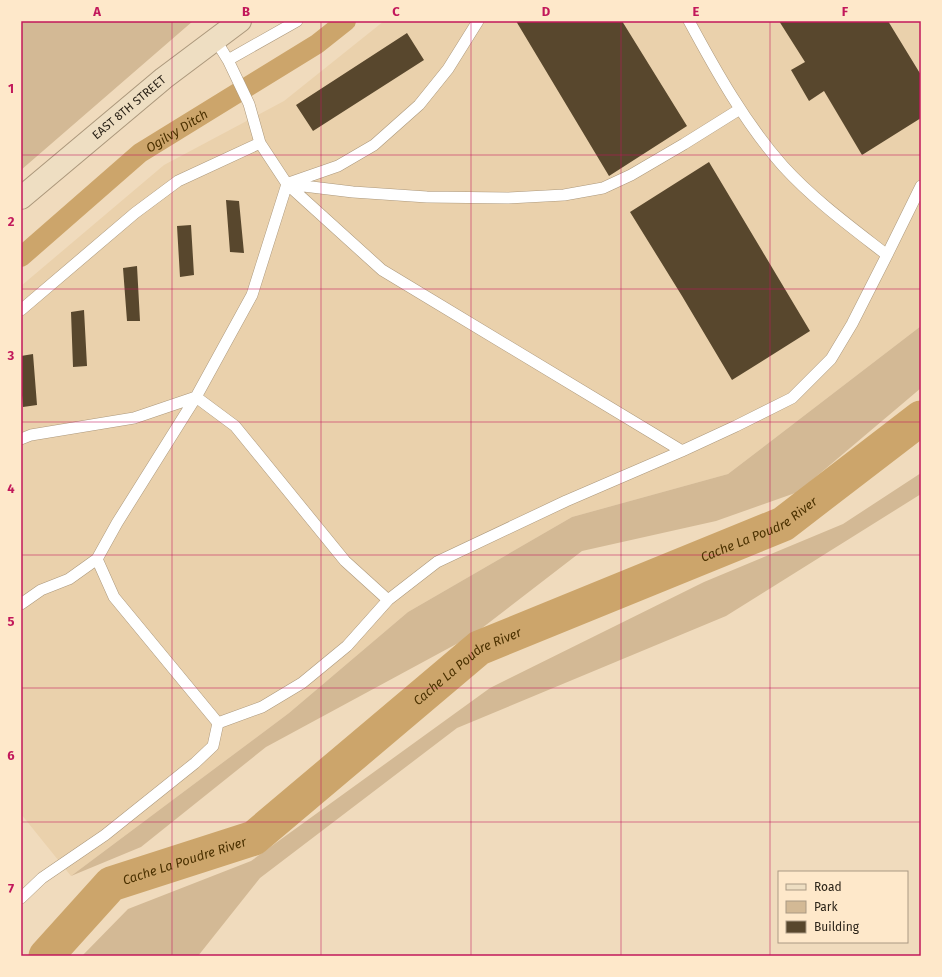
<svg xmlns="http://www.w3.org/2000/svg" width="942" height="977" font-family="'Fira Sans',sans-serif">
	<rect width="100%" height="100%" fill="#f0dbbd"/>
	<path fill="#ead1ac" d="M384,21h537v305l-193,148 -156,43 -164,95 -119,101 -218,163 -50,-62v-528l143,-121 120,-64z"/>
	<path fill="#d3b995" d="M21,21h172l-172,149z
		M921,326v62l-123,104 -82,29 -134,30 -109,84 -207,112 -125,100 -70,29 218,-163 119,-101 164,-95 156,-43z
		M921,473v21l-195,122 -269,112 -197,150 -62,78h-116l46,-47 123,-48 239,-173 214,-106 139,-58z"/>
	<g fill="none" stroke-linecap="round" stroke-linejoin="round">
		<path stroke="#cca56b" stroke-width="20" id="s1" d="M21,257l119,-104 177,-109 29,-23"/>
		<path stroke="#cca56b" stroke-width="35" id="s2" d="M46,956l65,-72 143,-46 225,-190 304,-124 138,-106"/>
	</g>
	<path fill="#58472d" d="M516,21h106l65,105 -78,50z
		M779,21h109l33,54v43l-59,37 -38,-64 -15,10 -18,-31 14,-8z
		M407,33l17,27 -111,71 -17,-26z
		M709,162l101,169 -78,49 -50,-84 -52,-84z
		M226,200l13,1 5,52 -14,-1z
		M191,225l3,50 -14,2 -3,-51z
		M137,266l3,55h-13l-4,-53z
		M84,310l3,56 -14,1 -2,-55z
		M33,354l4,51 -14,2 -2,-24v-27z"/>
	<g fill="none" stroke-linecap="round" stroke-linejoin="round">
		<g stroke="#ac987c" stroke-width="12">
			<path id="service" d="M215,39l13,21 21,44 11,39 27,41 95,86 300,181 54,-25 56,-28 39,-39 21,-35 35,-69c-36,-28 -73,-55 -104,-89 -38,-43 -67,-95 -94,-145
				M228,60l69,-39
				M289,183l49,-17 36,-21 45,-40 29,-36 30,-48
				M287,184l66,8 74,5 81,1 56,-3 39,-7 28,-13 53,-31 56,-35
				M887,255l34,-69
				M21,310l114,-97 43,-32 82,-38
				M21,439l10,-4 103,-17 62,-21 39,29 110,135 43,39 -41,46 -45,37 -40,24 -44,16 -104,-126 -17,-38 20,-36 79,-126 56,-102 35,-111
				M388,600l49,-38 129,-61 116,-50
				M21,604l20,-14 28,-11 28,-20
				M21,898l21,-20 63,-43 90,-72 18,-17 5,-23"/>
		</g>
		<g stroke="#ac987c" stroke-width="24">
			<g id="secondary">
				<path id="s3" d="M21,198l143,-120 76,-57"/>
			</g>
		</g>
		<use href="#service" stroke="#fff" stroke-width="11"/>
		<use href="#secondary" stroke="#eedec2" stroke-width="22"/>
	</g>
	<path fill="none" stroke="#c2185b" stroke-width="1" stroke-opacity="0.55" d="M172,21v935M321,21v935M471,21v935M621,21v935M770,21v935M21,155h900M21,289h900M21,422h900M21,555h900M21,688h900M21,822h900"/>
	<g text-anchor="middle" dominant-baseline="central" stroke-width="4" stroke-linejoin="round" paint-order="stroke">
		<g font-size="12" fill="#2b2318" stroke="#fee8ca">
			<text stroke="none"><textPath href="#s3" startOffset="141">EAST 8TH STREET</textPath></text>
		</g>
		<g font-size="13" font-style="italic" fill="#4b3100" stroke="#fee8ca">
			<text stroke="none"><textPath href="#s1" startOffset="201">Ogilvy Ditch</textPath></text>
			<text stroke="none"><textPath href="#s2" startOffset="846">Cache La Poudre River</textPath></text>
			<text stroke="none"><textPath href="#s2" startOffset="522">Cache La Poudre River</textPath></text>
			<text stroke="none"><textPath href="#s2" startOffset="174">Cache La Poudre River</textPath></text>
		</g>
	</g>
	<rect width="942" height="977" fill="none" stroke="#fee8ca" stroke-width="44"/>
	<rect x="778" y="871" width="130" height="72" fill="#fee8ca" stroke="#aa9983"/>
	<rect x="786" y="884" width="20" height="6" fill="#eedec2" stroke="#aa9983"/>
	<text x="814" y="891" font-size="12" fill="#2b2318">Road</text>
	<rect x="786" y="901" width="20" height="12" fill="#d3b995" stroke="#aa9983"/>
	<text x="814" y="911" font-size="12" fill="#2b2318">Park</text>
	<rect x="786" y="921" width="20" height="12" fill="#58472d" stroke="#aa9983"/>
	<text x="814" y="931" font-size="12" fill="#2b2318">Building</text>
	<rect x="22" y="22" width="898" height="933" fill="none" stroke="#c2185b" stroke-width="1.5"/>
	<g font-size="13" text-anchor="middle" font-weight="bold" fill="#c2185b">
		<text x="97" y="16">A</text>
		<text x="246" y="16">B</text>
		<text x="396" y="16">C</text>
		<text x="546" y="16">D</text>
		<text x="696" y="16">E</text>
		<text x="845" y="16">F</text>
		<text x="11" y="93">1</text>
		<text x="11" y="226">2</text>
		<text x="11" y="360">3</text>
		<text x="11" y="493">4</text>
		<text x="11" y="626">5</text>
		<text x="11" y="760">6</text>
		<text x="11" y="893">7</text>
	</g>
</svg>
